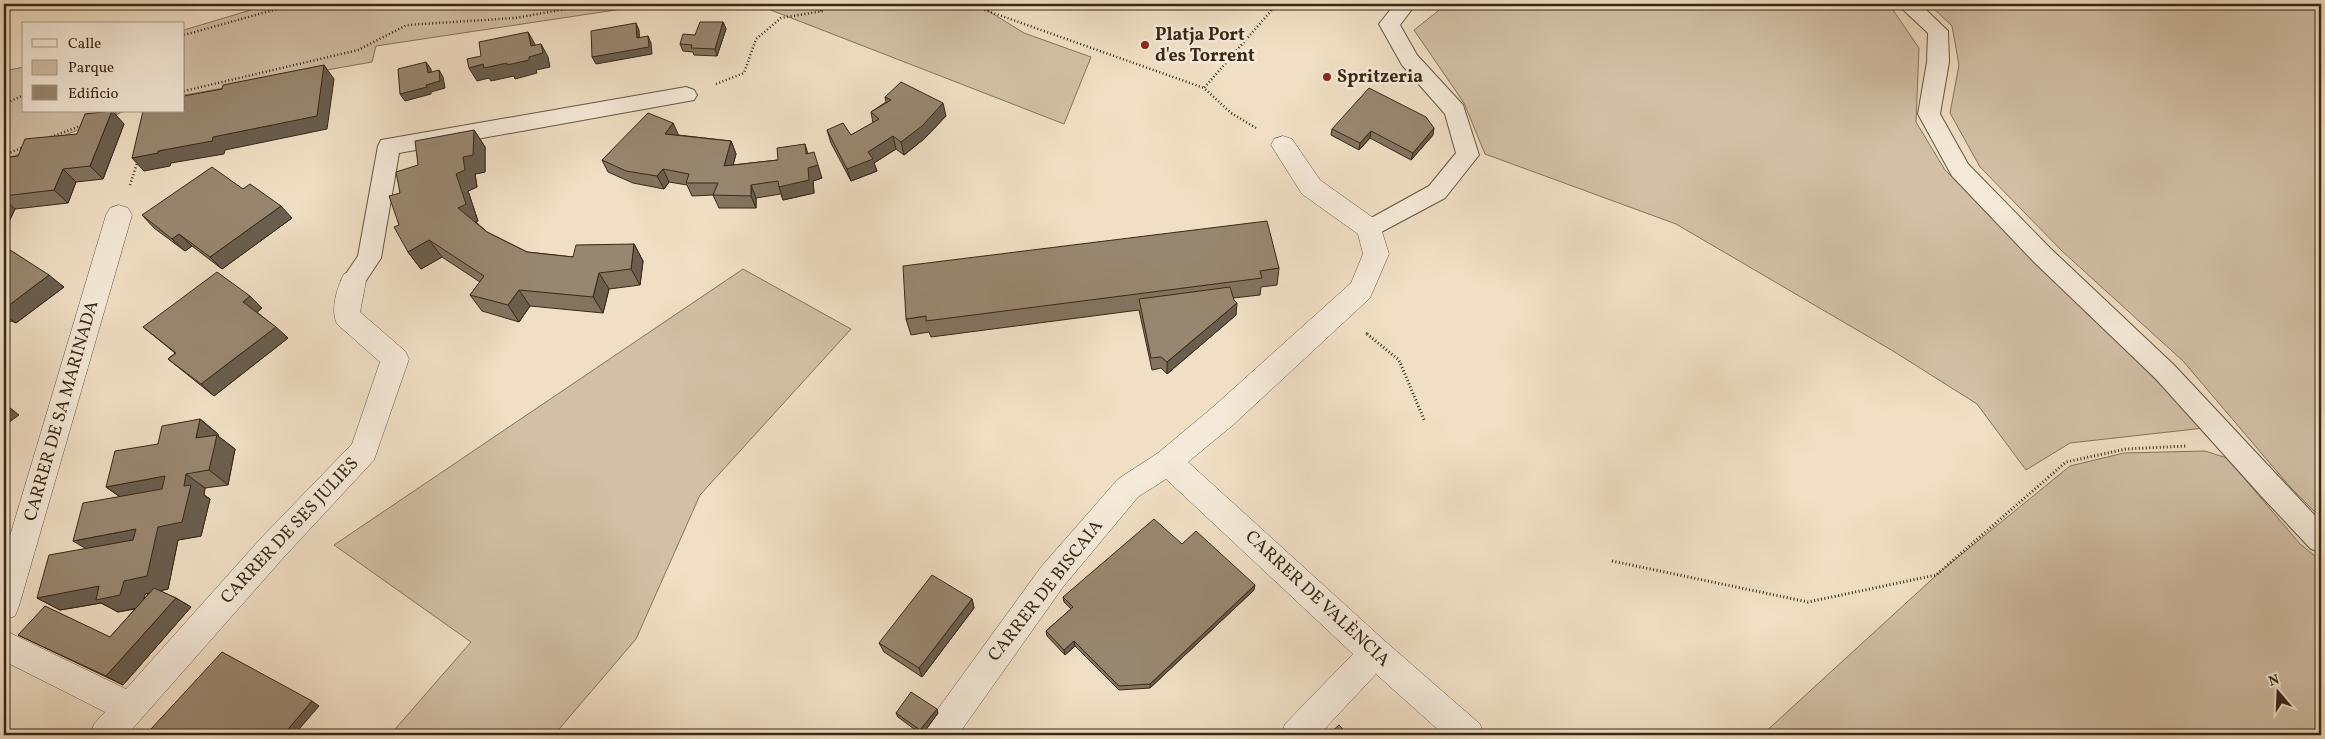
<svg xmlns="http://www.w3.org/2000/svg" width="2325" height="739" font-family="Vollkorn,serif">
	<rect width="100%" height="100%" fill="#f0dfc4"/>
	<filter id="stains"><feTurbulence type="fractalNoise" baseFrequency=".004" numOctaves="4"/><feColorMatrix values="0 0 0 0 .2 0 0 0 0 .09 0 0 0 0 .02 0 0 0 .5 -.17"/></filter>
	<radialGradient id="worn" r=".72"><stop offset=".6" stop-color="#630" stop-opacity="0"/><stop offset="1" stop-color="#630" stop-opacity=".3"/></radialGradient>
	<path fill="#d1c0a6" stroke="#84745e" d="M271,4h368l-17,5 -246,37 -4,16 -188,33v-65z
		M750,4h227l47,29 67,24 -27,67 -301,-117z
		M1447,4h442l30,44 -3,74 29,48 259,258 -134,15 -44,27 -49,-66 -84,-53 -217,-127 -191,-70 -21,-51 -50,-73z
		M1929,4h392v514l-30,-30 -108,-127 -121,-110 -82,-84 -30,-54 9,-48 -7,-39z
		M24,67v44h101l-121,49v-89z
		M743,269l108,60 -151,166 -64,144 -82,96h-164l81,-93 -137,-97z
		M2205,451l22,7 73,86 21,17v174h-559l179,-164 129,-105 54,-13z"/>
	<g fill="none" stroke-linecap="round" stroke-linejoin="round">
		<g stroke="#665641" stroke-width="2">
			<path id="service" d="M1395,4h21l-16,21 17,30 46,50 16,50 -34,43 -75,40 -8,-3 -4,-6 4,-6 67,-37 27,-33 -11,-39 -43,-49 -23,-41z
				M1897,4h23l28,27 1,31 -9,52 28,50 82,84 124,117 147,157v30l-10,-3 -48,-51 -107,-119 -122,-117 -82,-86 -34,-62 9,-52 1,-29z
				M686,87l8,3 3,5 -3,5 -295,53 -18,105 -20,30 -8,3 -8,-3 -4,-7 17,-25 20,-110 3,-6z"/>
		</g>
		<g stroke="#665641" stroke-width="1">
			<path id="minor" d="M1283,136l9,3 28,41 59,42 10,32 -19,44 -137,127 -45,37 198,180 94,82 4,11h-40l-68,-61 -57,61h-38l4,-11 68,-70 -187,-175 -28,18 -75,90 -105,148h-35l4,-11 114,-157 77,-88 40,-26 55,-46 138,-124 12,-29 -5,-20 -56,-40 -31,-49 3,-6z
				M119,205l9,3 4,7 -113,391 -4,10 -11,4v-64l102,-341 4,-7z
				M353,270l9,4 4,7 -6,31 45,39 4,8 -35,101 -90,97 -157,178h-37l4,-11 11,-12 -101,-51v-31l122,59 136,-152 90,-93 28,-82 -43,-38c-7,-14 0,-37 7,-50z"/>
		</g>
		<path stroke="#382815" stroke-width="2.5" stroke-dasharray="1 2.5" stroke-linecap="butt" d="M968,4l236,84
			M184,35l111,-31
			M716,84l28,-11 12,-34 25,-21 42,-7 -24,-7
			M184,91l174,-41 49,-25 108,-7 80,-14
			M4,104l20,-9
			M112,114l8,-3
			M1256,128l-25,-15 -27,-25 73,-84
			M51,137l32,-12
			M4,155l20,-8
			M130,185l8,-25
			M1366,333l3,2"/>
		<path stroke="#382815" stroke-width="3" stroke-dasharray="1 2.5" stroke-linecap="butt" d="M1367,334l32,26 26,62
			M1612,561l196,41 128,-27 130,-113 60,-13 60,-3"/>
		<use href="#service" fill="#f5ead9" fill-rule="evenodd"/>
		<use href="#minor" fill="#f5ead9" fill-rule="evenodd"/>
	</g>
	<path fill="#837460" stroke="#382815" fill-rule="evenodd" d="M723,22l3,7 -9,27 -23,-1 -1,-3 -10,-1 -3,-7 15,-9z
		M885,97l61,19 -22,23 -20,16 -8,-6 -22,14 3,8 -26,10 -20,-38 -4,-13 24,5 22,-12 -2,-11 15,-10z
		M112,111l12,13 -21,55 -27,3 -8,21 -53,6 -8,17h-3v-68l14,-2 59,-22z
		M673,123l5,12 53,6 5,13 -3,11 45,-5 27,-16 3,10 14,24 -9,3 1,12 -31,7 -2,-6 -25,4v10h-37l-6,-13 -21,1 -5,-11 -18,-3 -5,7 -31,-6 -25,-11 -6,-12z
		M1332,129l101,6 -22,25 -41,-22 -11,12 -28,-15z
		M474,130l11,17v25l-10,2 2,13 -9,4 10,30 -2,1 11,10 40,20 46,5 61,-13 9,17 -3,24 -31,4 -6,24 -73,-7 -11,16 -37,-11 -12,-16 10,-13 -38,-25 -21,12 -13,-17 -9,-27 1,-32 18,-28z
		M243,189l49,29 -70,51 -30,-23 -7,5 -31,-23 -12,-13z
		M4,246l60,41 -48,36 -5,-2 -7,5z
		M1279,268l-2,17 -16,2 -1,8 -27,3 3,17 -69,59 -6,-6 -9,2 -13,-60 -208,27 -2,-5 -18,3 -5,-16z
		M262,308l-5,4 31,26 -74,58 -46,-37 7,-6 -32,-26z
		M200,419l18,15v2l17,13 -7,36 -23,3 -1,7 6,4 -9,37 -23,4 -10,49 -8,2 16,7 15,9 -68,78 -105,-50 92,2 25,-28 -17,3 -17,-9 -41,7 -23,-12 49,-50 34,-51 -14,-10 52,-43zM149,593l-5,6 1,-5z
		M1182,544l72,46 -104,98 -31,2 -44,-44 -10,9 -18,-19 -1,-5 25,-22 -7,-7 -1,-5z
		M972,599l2,9 -52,69 -38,-25 -5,-9z
		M896,713h42l-16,22 -24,-18z"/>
	<path fill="#6a5e4e" stroke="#382815" d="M723,22l3,7 -9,27 -2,-7z
		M636,23l3,7 1,15 -3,-7z
		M528,32l8,14 5,-2 7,13 2,10 -14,3 1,3 -22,6 -1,-3 -23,5 -2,-3 -12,3 -8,-13 14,-4 48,-18z
		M648,36l3,7 1,11 -56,10 -4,-7z
		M426,62l5,7 1,11 -4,-7z
		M324,65l10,14 -7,50 -102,21 -1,4 -53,9 -1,3 -26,5 -12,-13 81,-21z
		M439,70l4,7 2,11 -14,4v2l-26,7 -5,-7 26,-9z
		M943,103l3,13 -22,23 -20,16 -3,-13z
		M112,111l12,13 -21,55 -13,-13z
		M673,123l6,13 -14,-2z
		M1434,128l-1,7 -22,25 2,-7z
		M474,130l11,17v25l-10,2 2,13 -9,4 10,30 -8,4 -12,-17 -2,-34z
		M1371,131l-1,7 -11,12 1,-7z
		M893,136l3,13 -22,14 3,8 -26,10 -4,-12 21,-17z
		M731,141l5,13 -7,25 -5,-13z
		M818,165l4,13 -9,3 1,12 -31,7 -4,-13 29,-19z
		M63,169l13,13 -8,21 -14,-13z
		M663,169l6,13 -5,7 -7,-13z
		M751,185l5,13v10l-5,-12z
		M4,199l11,10 -8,17 -3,-4z
		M281,206l11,12 -70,51 -12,-12z
		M179,234l13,12 -7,5 -13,-12z
		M429,240l13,17 -21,12 -13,-17z
		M634,244l9,17 -3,24 -9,-16z
		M599,273l10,16 -6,24 -10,-16z
		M49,275l15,12 -48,36 -12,-9v-5z
		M519,290l11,16 -11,16 -11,-17z
		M250,296l12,12 -7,6 -12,-12z
		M1237,303l-1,12 -69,59v-12z
		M4,315l7,6 -7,5z
		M276,327l12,11 -74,58 -13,-12z
		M4,403l15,12 -15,11z
		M200,419l18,15v2l17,13 -7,36 -19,-15 -13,-32z
		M186,474l19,14 -1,7 6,4 -9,37 -23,4 -10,49 -23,5 -3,13 -24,5 -17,-9 -41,7 -23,-12 58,-44 -22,-13 63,-12 22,-2 26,-41z
		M165,476l19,15 -58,10 -20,-14z
		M1255,585l-1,5 -104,98v-4z
		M176,598l15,9 -68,78 -17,-9z
		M972,599l2,9 -52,69 -3,-9z
		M1074,641l1,5 -10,9 -1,-5z
		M312,701l7,5 -25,29h-11z
		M937,709l1,4 -16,22 -2,-5z"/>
	<path fill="#988770" stroke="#382815" d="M700,22h23l-8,27 -24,-1 1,-3 -12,-1 3,-10 12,1z
		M636,23l1,15 11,-2 1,11 -57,10 -1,-26z
		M528,32l3,14 10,-2 2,9 -14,4v3l-22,5v-2l-23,5 -1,-4 -14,4 -2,-9 14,-3 -2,-14z
		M426,62l2,11 11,-3 1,11 -14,4 1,2 -27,7 -2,-25z
		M324,65l-7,51 -104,21 -1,4 -54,10v2l-26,5 11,-47h41v-15l38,-7 1,-4z
		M901,82l42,21 -21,23 -21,16 -8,-6 -25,16 5,7 -26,10 -20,-39 16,-7 8,12 28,-16 -8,-7 20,-12 -6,-3z
		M1369,88l57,29 8,11 -21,25 -42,-22 -11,12 -28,-14z
		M112,111l-22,55 -27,3 -9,21 -50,6v-38l14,-2 7,-17 52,-5 8,-20z
		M648,113l25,10 -8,11 66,7 -7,25 54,-6 -1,-12 28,-4 1,10 8,-2 4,13 -10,3 1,12 -30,7 -1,-6 -27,4v11l-38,-1 5,-12h-32l3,-9 -26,-5 -6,7 -31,-5 -24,-11z
		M474,130l-1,25 -10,2 2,13 -9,4 10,30 -8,4 29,24 40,20 46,5 3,-12 58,-1 -3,25 -32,4 -6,24 -74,-7 -11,15 -38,-10 14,-19 -55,-36 -21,12 -14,-25 5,-2 -10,-29 11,-3 -4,-21 22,-7 -3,-24z
		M212,167l31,22 7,-5 31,22 -71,51 -31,-23 -7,5 -30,-24z
		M1267,221l12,47 -19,3 2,7 -336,43v-5l-20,3 -3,-53z
		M4,246l45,29 -45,34z
		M217,272l33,24 -7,6 33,25 -75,57 -33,-25 8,-6 -33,-26z
		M1230,287l4,13 3,3 -70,59 -6,-5 -10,1 -12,-59z
		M200,419l-4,19 21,-3 -8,35 -23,4 -2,12 7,-1 -9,37 -24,5 -11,49 -23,5 -4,14 -24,5 3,-14 -62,12 12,-43 84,-15 3,-11 -63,12 10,-38 79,-14 3,-13 -59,11 9,-36 43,-7 4,-18z
		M1154,519l28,25 14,-13 59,54 -105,99 -31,2 -45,-45 -10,9 -18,-19 27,-24 -10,-10z
		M932,575l40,24 -53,69 -40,-25z
		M154,588l22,10 -70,78 -88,-41 27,-29 65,31z
		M222,652l90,49 -29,34h-121l-11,-6z
		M911,692l26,17 -17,21 -24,-17z
		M1339,725l10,10h-21z"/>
	<g fill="#8f2418" stroke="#f5ead9" stroke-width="2">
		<circle cx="1145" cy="45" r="5"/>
		<circle cx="1327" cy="77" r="5"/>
	</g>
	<g text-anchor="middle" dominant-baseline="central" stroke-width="5" stroke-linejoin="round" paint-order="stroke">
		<g font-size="18" font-weight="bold" fill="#382815" stroke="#f5ead9" text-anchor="start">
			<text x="1155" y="35">Platja Port<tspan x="1155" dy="21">d'es Torrent</tspan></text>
			<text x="1337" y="77">Spritzeria</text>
		</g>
		<g font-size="18" fill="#382815" stroke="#f5ead9">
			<text transform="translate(62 411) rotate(-74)">CARRER DE SA MARINADA</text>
			<text transform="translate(290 531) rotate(-47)">CARRER DE SES JULIES</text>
			<text transform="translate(1046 591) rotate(-52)">CARRER DE BISCAIA</text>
			<text transform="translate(1317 599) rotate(43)">CARRER DE VALÈNCIA</text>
		</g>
	</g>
	<rect width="2325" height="739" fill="none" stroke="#f0dfc4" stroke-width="20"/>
	<rect x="5" y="5" width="2315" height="729" fill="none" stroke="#382815" stroke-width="2.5"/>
	<rect x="10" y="10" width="2305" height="719" fill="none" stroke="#382815"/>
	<rect x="22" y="22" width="162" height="90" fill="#f5ead9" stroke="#a99c8b"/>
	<rect x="32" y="39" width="25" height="8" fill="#f5ead9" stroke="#a99c8b"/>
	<text x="68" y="48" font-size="15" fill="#382815">Calle</text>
	<rect x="32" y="60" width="25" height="15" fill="#d1c0a6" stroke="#a99c8b"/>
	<text x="68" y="72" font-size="15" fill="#382815">Parque</text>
	<rect x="32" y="85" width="25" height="15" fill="#988770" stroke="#a99c8b"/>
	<text x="68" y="98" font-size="15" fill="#382815">Edificio</text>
	<g transform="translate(2278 692) rotate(341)" stroke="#f5ead9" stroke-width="4" paint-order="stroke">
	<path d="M0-4L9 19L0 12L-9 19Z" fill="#382815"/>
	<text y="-8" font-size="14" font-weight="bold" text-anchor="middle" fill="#382815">N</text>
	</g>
	<rect width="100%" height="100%" filter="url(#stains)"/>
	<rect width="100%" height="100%" fill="url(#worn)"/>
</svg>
